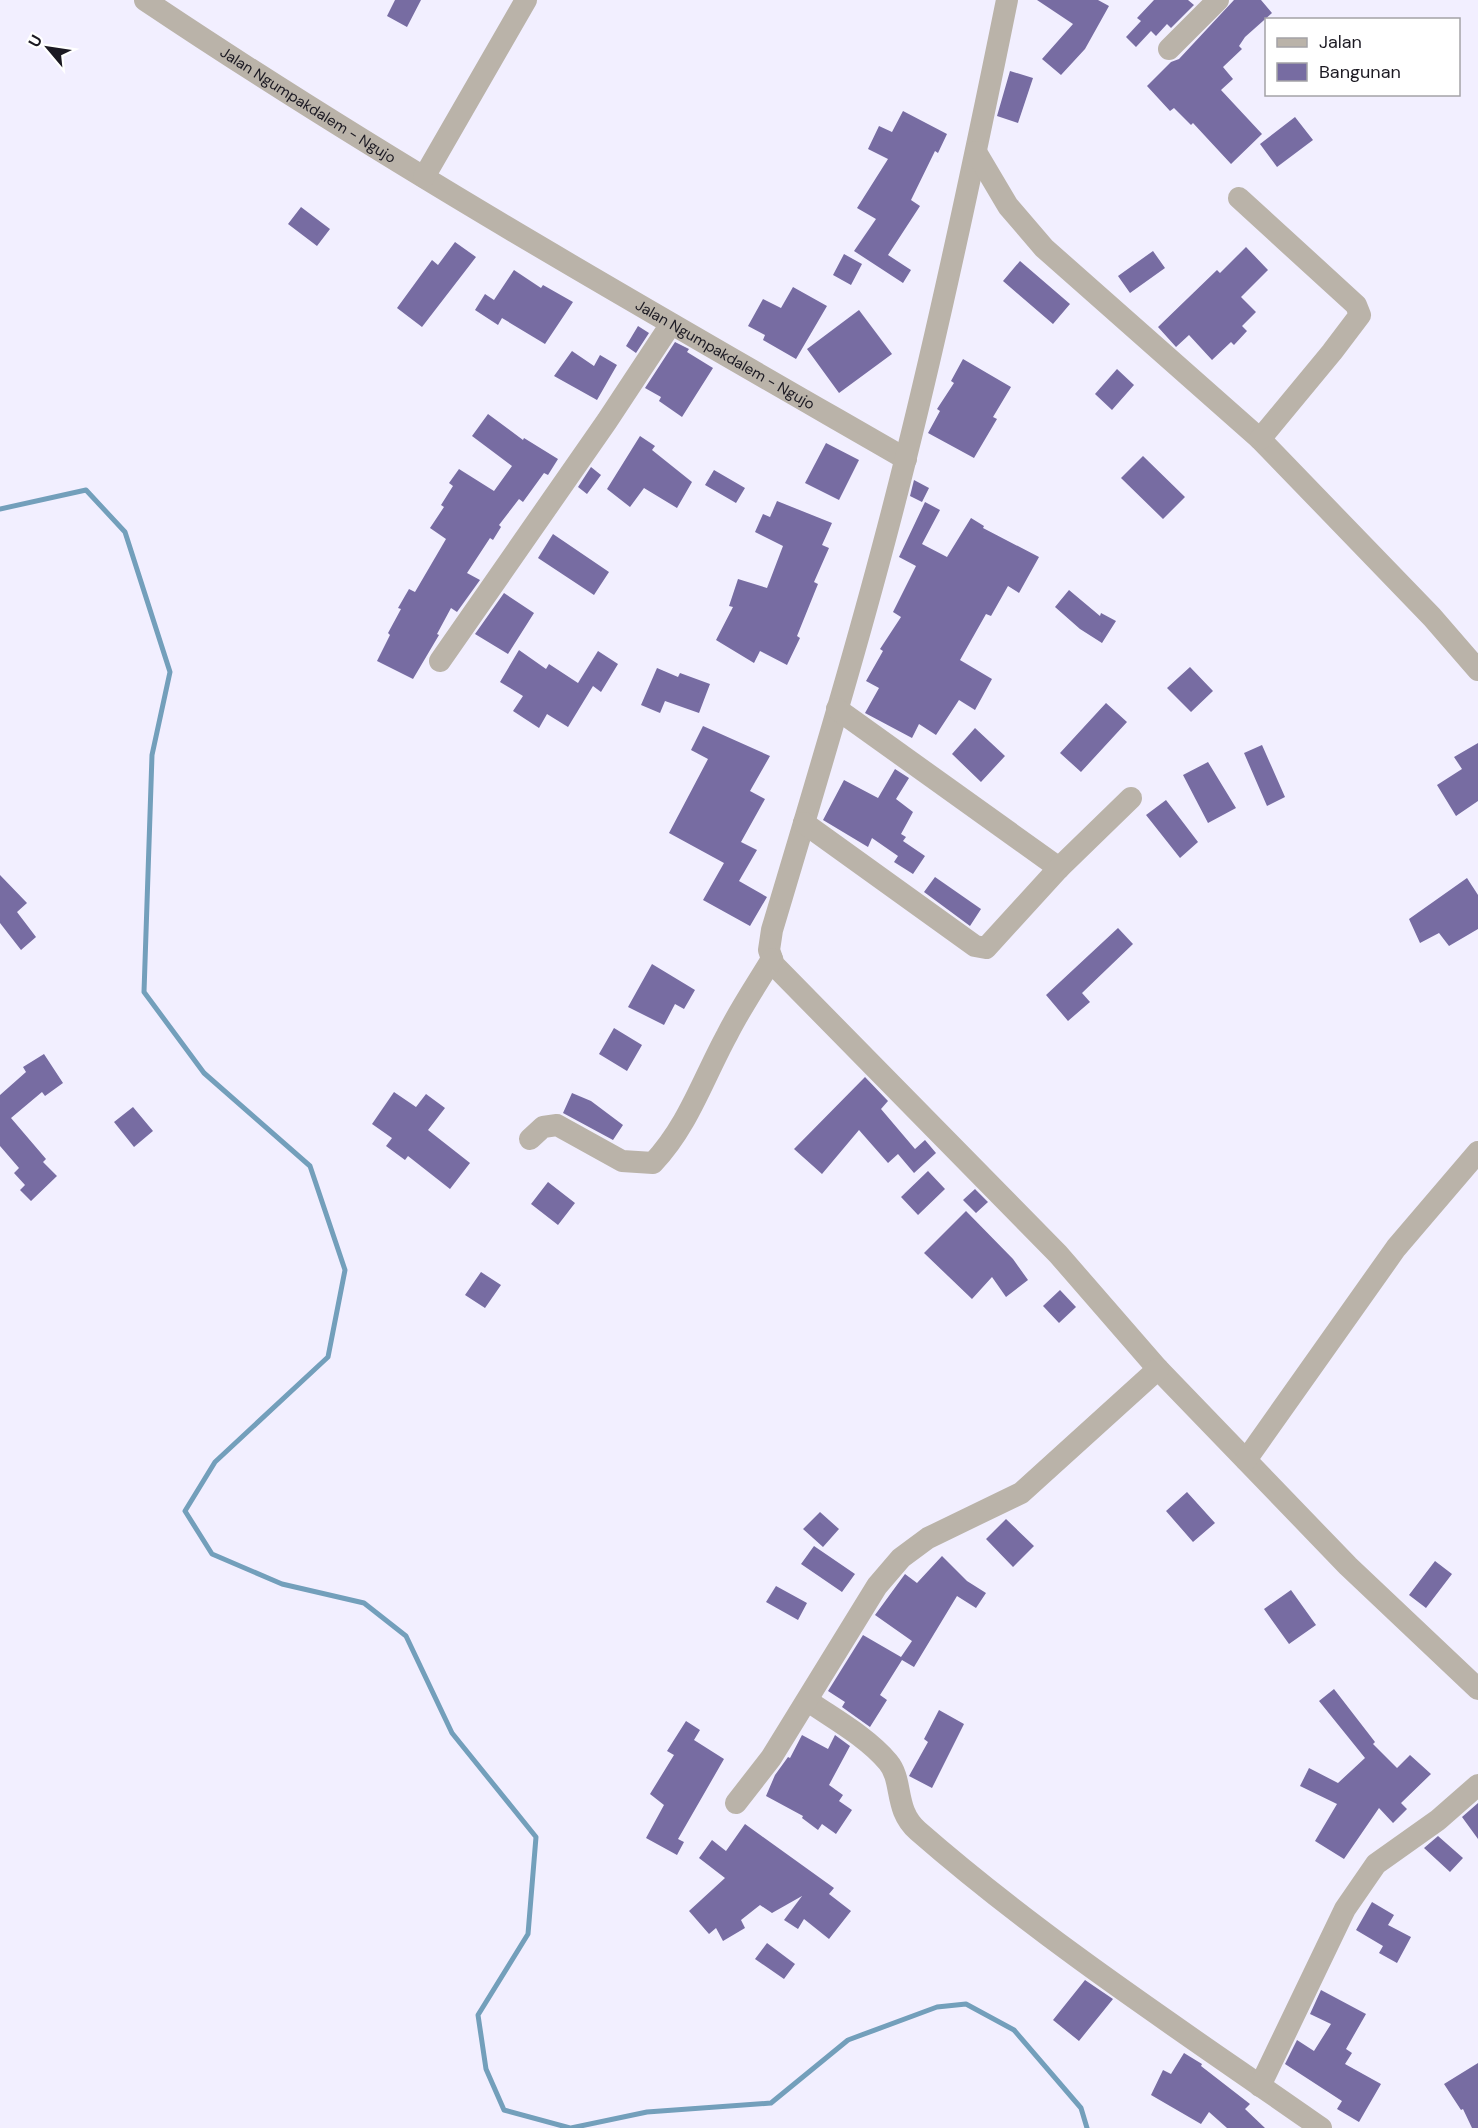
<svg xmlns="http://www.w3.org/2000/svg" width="1478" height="2128" font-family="'DM Sans',sans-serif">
	<rect width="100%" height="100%" fill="#f2efff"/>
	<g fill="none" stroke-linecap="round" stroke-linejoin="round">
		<path stroke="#739fbb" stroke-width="5" d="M0,509l86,-19 39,42 45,140 -18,83 -8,237 60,81 106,93 35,104 -17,87 -113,105 -30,49 27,43 70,30 82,19 42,33 46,97 84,104 -8,97 -50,81 8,54 18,41 66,18
			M571,2128l76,-16 124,-9 77,-63 89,-33 29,-3 48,26 67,78 6,20"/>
	</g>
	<path fill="#776ca2" d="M395,0h26l-14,27 -20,-11z
		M1037,0h61l11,6 -24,43 -24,26 -19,-16 31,-35z
		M1154,0h34l6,5 -23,23 -4,-4 -11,12 -5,-5 -15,16 -10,-10 15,-16 -4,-3z
		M1234,0h27l11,13 -27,24 -6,9 3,3 -19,18 10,12 -12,11 41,44 -31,30 -38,-41 -2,2 -17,-17 -4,3 -23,-25 24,-24 8,-3z
		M1010,71l23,7 -15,45 -21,-7z
		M903,111l44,23 -9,19 -3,-2 -24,49 9,6 -32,49 23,15 -8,13 -49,-32 22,-32 -19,-11 31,-49 -20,-10 11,-23 13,6z
		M1295,117l18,23 -36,27 -17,-23z
		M301,207l29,22 -13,17 -29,-22z
		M455,242l21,15 -54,70 -25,-19 35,-48 6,5z
		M1246,247l22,23 -27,27 15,15 -14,14 5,5 -13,14 -3,-3 -19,18 -23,-25 -13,12 -18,-20 59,-57 3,3z
		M1153,251l12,17 -35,25 -12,-17z
		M844,254l18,10 -11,21 -18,-10z
		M1020,261l50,43 -17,20 -50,-43z
		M514,270l27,18 2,-3 30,17 -28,42 -43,-26 -4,7 -23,-15 10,-16 9,6z
		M793,287l34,19 -31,53 -33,-19 2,-5 -17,-9 15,-27 18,9z
		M859,310l33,44 -53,39 -32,-44z
		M638,326l11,7 -13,20 -10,-7z
		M675,342l14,7 -2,3 26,16 -31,49 -23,-16 2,-4 -16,-9z
		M572,351l22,15 6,-11 17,10 -20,35 -43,-24z
		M963,359l48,28 -18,30 4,2 -23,39 -46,-25 12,-22 -3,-2 17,-26 -3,-2z
		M1117,369l17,16 -22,25 -17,-16z
		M488,414l35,26 1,-2 34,21 -10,16 -4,-2 -21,29 -4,-3 -20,26 2,2 -8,13 -3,-2 -23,35 13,7 -23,32 -6,-4 -14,26 2,1 -26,44 -36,-18 13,-26 -2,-2 13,-24 -3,-1 11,-19 6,3 31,-53 -16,-11 14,-21 -3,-2 12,-19 -4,-3 10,-14 35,22 18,-25 -40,-30z
		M640,436l15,10 -3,4 40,32 -15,26 -33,-20 -14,19 -23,-18z
		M826,443l33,17 -20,40 -34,-17z
		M1143,456l42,41 -22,22 -42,-41z
		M591,467l10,8 -14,19 -9,-7z
		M714,470l31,18 -9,15 -31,-18z
		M914,480l15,8 -7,14 -12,-6z
		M777,501l55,22 -10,22 7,3 -15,34 4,2 -21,52 3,2 -13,27 -27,-14 -6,12 -38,-23 17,-33 -4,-1 9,-27 29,9 16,-42 -28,-14 8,-18 7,3z
		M925,502l15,8 -18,34 25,13 24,-39 13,8 -1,2 56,29 -20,36 -11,-7 -17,30 -5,-2 -26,46 32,19 -17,31 -16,-10 -23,35 -17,-11 -7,14 -47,-25 14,-25 -13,-7 17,-30 -3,-2 21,-32 -8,-5 23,-46 -17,-9z
		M553,534l56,38 -15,23 -56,-37z
		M1069,590l31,26 1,-3 15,8 -14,22 -22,-14 -25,-22z
		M504,593l30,20 -26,41 -33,-20z
		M519,650l27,19 3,-5 29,19 20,-32 20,13 -17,28 -8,-6 -25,41 -21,-13 -8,14 -26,-17 10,-15 -23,-14z
		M1190,667l23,24 -22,21 -24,-24z
		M657,668l21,9 2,-4 30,11 -11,29 -34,-12 -5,12 -19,-8z
		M1106,703l21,19 -46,50 -21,-19z
		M703,726l67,30 -20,35 15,8 -24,43 16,8 -18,31 28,16 -17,29 -47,-26 21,-37 -55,-30 39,-74 -17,-9z
		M975,728l30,28 -24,26 -29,-28z
		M1478,743v58l-22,15 -19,-31 25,-16 -8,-12z
		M1262,745l23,52 -18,9 -23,-53z
		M1208,762l28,46 -28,15 -25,-48z
		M895,769l14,9 -13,21 17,13 -12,22 5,3 -3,4 22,15 -12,18 -19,-12 4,-6 -26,-18 -4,9 -45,-27 21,-40 34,18z
		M1166,800l32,42 -18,16 -34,-43z
		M0,875l27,28 -10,9 19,25 -15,13 -21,-27z
		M935,877l46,32 -11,17 -46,-34z
		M1467,878l11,17v34l-29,17 -10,-13 -19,10 -11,-24z
		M1118,928l15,16 -51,49 8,9 -22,19 -22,-26z
		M652,964l43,26 -11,19 -9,-5 -11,21 -36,-18z
		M614,1028l28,17 -15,26 -28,-17z
		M44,1054l19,29 -18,13 -3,-4 -31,26 35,41 -3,3 14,14 -26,25 -11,-11 5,-5 -11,-12 5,-5 -19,-22v-51l26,-23 -3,-5z
		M865,1077l23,24 -7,8 34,40 10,-9 11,13 -22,20 -16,-19 -10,9 -29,-33 -37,44 -28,-25z
		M394,1092l22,15 10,-13 19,14 -17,22 42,33 -20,26 -42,-33 -3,4 -19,-14 6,-8 -20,-14z
		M572,1093l19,8 32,24 -10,15 -50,-27z
		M133,1107l20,24 -19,16 -20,-25z
		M928,1171l17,18 -27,26 -17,-18z
		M548,1182l27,21 -17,22 -27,-21z
		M975,1189l13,13 -12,11 -13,-13z
		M966,1211l47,48 15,21 -22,17 -14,-20 -20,22 -48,-46z
		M481,1272l20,13 -16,23 -20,-13z
		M1060,1290l16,17 -17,16 -16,-17z
		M1187,1492l28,31 -22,19 -27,-31z
		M820,1512l19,17 -16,18 -20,-18z
		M1006,1519l28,27 -21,21 -27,-28z
		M814,1546l41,28 -13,18 -41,-28z
		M942,1556l25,25 19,12 -10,15 -19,-12 -43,71 -12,-7 -22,35 7,5 -17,27 -28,-20 3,-5 -17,-11 35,-56 38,22 11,-16 -37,-26 30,-41 12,9z
		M1435,1561l17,13 -26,34 -17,-13z
		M776,1586l31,17 -9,17 -32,-18z
		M1291,1590l25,35 -27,19 -25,-35z
		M1334,1689l41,53 -2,2 24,24 13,-13 21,19 -30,29 6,6 -14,14 -14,-15 -35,51 -29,-18 22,-37 -37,-18 9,-18 29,15 27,-25 -46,-57z
		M939,1710l25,14 -32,64 -23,-12 19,-34 -4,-3z
		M686,1721l14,9 -6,10 30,19 -46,80 6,3 -7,13 -31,-17 18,-33 -14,-11 24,-39 -7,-4z
		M802,1735l26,14 7,-14 15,11 -21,39 14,10 -4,6 13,9 -16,24 -14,-10 -4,6 -16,-12 1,-2 -37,-20 9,-21 13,-18 2,1z
		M1478,1803v36l-16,-22z
		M745,1824l89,64 -5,6 22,17 -22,28 -25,-20 -6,10 -14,-9 18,-24 -30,17 -12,-8 -19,15 4,8 -22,13 -7,-13 -7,6 -20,-23 36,-33 -26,-20 13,-18 14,11z
		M1438,1836l25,22 -13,14 -26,-24z
		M1372,1902l22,13 -6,10 23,12 -14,26 -18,-10 4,-7 -27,-16z
		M767,1943l28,21 -11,15 -29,-20z
		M1085,1980l28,19 -34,42 -26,-21z
		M1321,1990l45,24 -20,35 6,4 -7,11 36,20 -22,38 -22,-13 5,-8 -57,-37 12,-24 17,11 17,-27 -21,-10z
		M1184,2053l18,11 -1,2 49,38 -5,5 20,19h-38l-18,-16 -8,12 -50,-29 12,-25 8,4z
		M1478,2063v65h-6l-9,-19 -2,1 -17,-26z"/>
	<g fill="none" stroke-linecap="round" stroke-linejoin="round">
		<g stroke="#bab3a9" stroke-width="22">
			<path id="s1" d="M145,0c246,165 504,311 761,459"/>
			<path d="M1007,0c-31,153 -63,305 -101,457 -39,158 -87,316 -134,473l-3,20 5,15 284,289 100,115 190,197 130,123"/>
			<path d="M1169,49l49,-49"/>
			<path d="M976,152l32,54 36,42 216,191 172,178 46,53"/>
			<path d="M424,177l102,-177"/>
			<path d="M1239,198l117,107 4,10 -28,37 -72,87"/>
			<path d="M440,661l167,-240 64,-97"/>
			<path d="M837,709l222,159"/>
			<path d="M804,823l171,123 11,2 73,-80 72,-70"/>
			<path d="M530,1139l13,-12 14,-2 65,36 31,2c35,-37 50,-84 74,-128 13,-26 30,-51 45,-76"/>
			<path d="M1246,1460l150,-212 82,-96"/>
			<path d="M808,1701c26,18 59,36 80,61 16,19 5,47 30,69 126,110 266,201 403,297"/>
			<path d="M736,1803l35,-45 106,-172 24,-28 27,-20 93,-45 137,-124"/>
			<path d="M1260,2086l85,-177 31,-45 62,-44 40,-35"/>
		</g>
	</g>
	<g text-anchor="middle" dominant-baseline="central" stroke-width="6" stroke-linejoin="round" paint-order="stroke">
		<g font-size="15" fill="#1b1922" stroke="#fff">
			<text stroke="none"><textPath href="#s1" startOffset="194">Jalan Ngumpakdalem - Ngujo</textPath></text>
			<text stroke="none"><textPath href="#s1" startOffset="680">Jalan Ngumpakdalem - Ngujo</textPath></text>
		</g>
	</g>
	<rect x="1265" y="18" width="195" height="78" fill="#ffffff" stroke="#a4a3a7" stroke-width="1.5"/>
	<rect x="1277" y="38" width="30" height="9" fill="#bab3a9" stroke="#a4a3a7" stroke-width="1.5"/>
	<text x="1319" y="48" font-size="18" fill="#1b1922">Jalan</text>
	<rect x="1277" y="63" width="30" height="18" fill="#776ca2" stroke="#a4a3a7" stroke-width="1.5"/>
	<text x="1319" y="78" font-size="18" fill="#1b1922">Bangunan</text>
	<g transform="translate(48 48) rotate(299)" stroke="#ffffff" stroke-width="4.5" paint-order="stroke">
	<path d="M0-4.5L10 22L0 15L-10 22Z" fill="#1b1922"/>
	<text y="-9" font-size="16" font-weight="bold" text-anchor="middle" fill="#1b1922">U</text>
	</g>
</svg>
